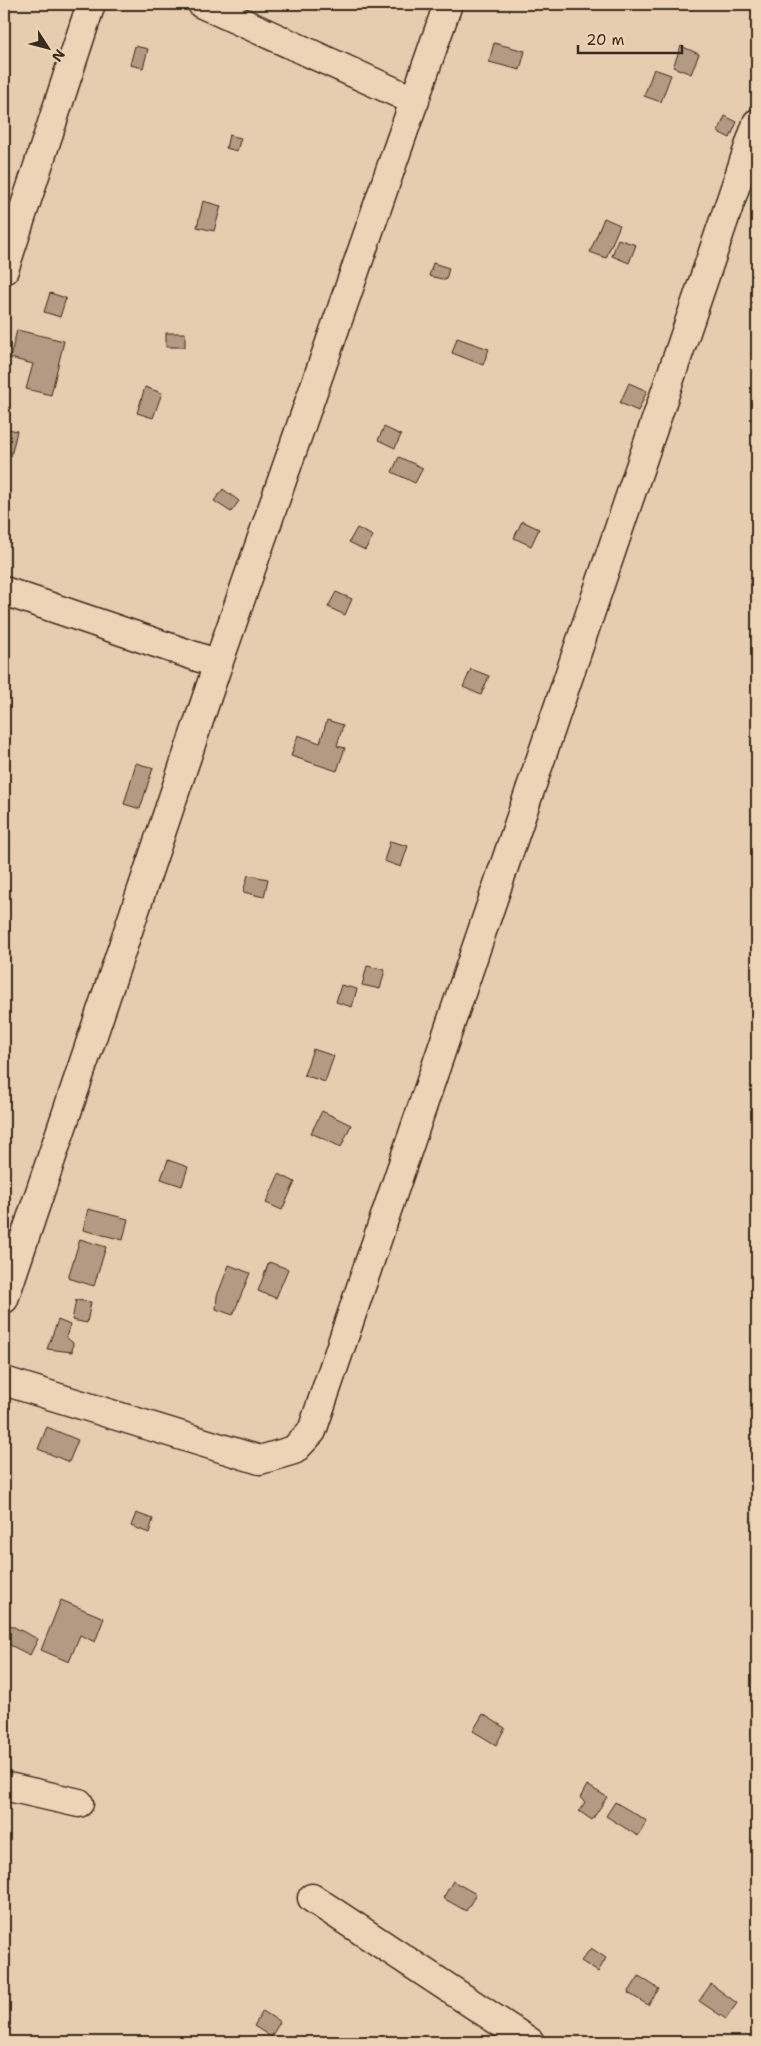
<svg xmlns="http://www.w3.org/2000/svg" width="761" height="2046" font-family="'Shantell Sans',sans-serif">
	<rect width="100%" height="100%" fill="#e7cdb0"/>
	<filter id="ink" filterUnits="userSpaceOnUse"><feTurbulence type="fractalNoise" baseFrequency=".02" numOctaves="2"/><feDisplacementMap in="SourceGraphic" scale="10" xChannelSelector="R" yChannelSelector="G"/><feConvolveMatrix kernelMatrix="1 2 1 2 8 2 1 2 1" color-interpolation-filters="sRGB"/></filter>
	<g filter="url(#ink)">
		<path fill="#b29a83" stroke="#3b2a1e" d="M494,43l31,8 -5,19 -31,-8z
			M135,46l13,3 -5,19 -13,-3z
			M681,46l18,8 -8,20 -18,-7z
			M654,69l17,6 -10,27 -17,-6z
			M725,116l12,6 -7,16 -12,-6z
			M229,135l12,3 -4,13 -11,-3z
			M203,201l18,5 -7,25 -17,-4z
			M604,218l16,7 -14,33 -16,-6z
			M618,239l18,6 -7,18 -17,-7z
			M433,263l16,5 -3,12 -17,-4z
			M50,293l16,5 -6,19 -16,-5z
			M17,330l47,11 -13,54 -25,-6 7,-25 -23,-6z
			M166,333h19v14h-19z
			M457,338l32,11 -6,16 -31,-12z
			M629,383l18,8 -9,20 -18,-8z
			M145,387l17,6 -9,25 -16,-5z
			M384,427l17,8 -6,13 -17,-8z
			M4,428l13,3 -6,25 -7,-2z
			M399,457l24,11 -8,15 -23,-11z
			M223,489l16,12 -8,11 -17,-11z
			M522,521l17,8 -8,17 -17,-8z
			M357,528l16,8 -8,14 -16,-8z
			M336,592l16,7 -7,16 -17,-8z
			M471,669l18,7 -8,19 -18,-8z
			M327,720l16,5 -6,21 8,2 -8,23 -46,-15 7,-21 22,8z
			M136,763l17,5 -13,41 -16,-5z
			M390,841l18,5 -7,21 -17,-6z
			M4,845l6,2 -6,22z
			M248,875l20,4 -4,18 -21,-5z
			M4,899l5,2 -5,15z
			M367,966l18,4 -5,19 -18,-4z
			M341,985l16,4 -5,18 -16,-5z
			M313,1049l21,7 -9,26 -21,-7z
			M322,1111l29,14 -10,22 -30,-14z
			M168,1160l20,7 -6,19 -21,-7z
			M279,1174l16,8 -13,28 -16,-7z
			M88,1209l40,10 -5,21 -40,-10z
			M80,1239l26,8 -12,39 -26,-8z
			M269,1262l19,7 -12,29 -18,-7z
			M229,1265l21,8 -17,42 -17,-6 1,-13z
			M76,1300l15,2 -4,21 -15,-3z
			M58,1320l12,5 -4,12 7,6 -1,9 -25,-3z
			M47,1427l31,13 -9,22 -31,-13z
			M136,1513l17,6 -4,14 -18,-7z
			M61,1600l43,18 -9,24 -15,-7 -11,27 -28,-12z
			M4,1622l34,17 -8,16 -26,-13z
			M483,1714l22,14 -9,17 -23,-14z
			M587,1785l20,12 -15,23 -13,-9 6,-9 -5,-4z
			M615,1802l32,19 -9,15 -32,-20z
			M453,1881l23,13 -10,17 -23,-13z
			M591,1948l15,10 -8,14 -17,-11z
			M639,1976l20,13 -11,16 -20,-12z
			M711,1984l26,19 -11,16 -27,-18z
			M263,2011l17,11 -9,15 -17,-11z"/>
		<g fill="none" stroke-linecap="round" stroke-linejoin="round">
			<g stroke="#3b2a1e" stroke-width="31">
				<path id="minor" d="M202,4l213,97
					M4,270l87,-266
					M4,591l214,73
					M4,1299l214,-635 230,-660
					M4,1381l256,79 34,-10 18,-19 445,-1308
					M4,1786l75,17
					M312,1898l218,144"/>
			</g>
			<use href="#minor" stroke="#eed4b6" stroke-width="28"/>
		</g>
	</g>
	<rect width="761" height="2046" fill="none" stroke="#eed4b6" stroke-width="20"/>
	<rect x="10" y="10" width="741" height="2026" fill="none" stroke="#3b2a1e" stroke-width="2" filter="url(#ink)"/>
	<g transform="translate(48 48) rotate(126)" stroke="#eed4b6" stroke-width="4" paint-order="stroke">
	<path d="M0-4L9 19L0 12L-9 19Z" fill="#3b2a1e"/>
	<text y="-8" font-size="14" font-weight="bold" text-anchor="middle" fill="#3b2a1e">N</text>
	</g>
	<path d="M578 45v8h104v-8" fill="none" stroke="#3b2a1e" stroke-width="2.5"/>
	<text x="586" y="45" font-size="15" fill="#3b2a1e" stroke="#eed4b6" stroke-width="4" paint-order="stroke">20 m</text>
</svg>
